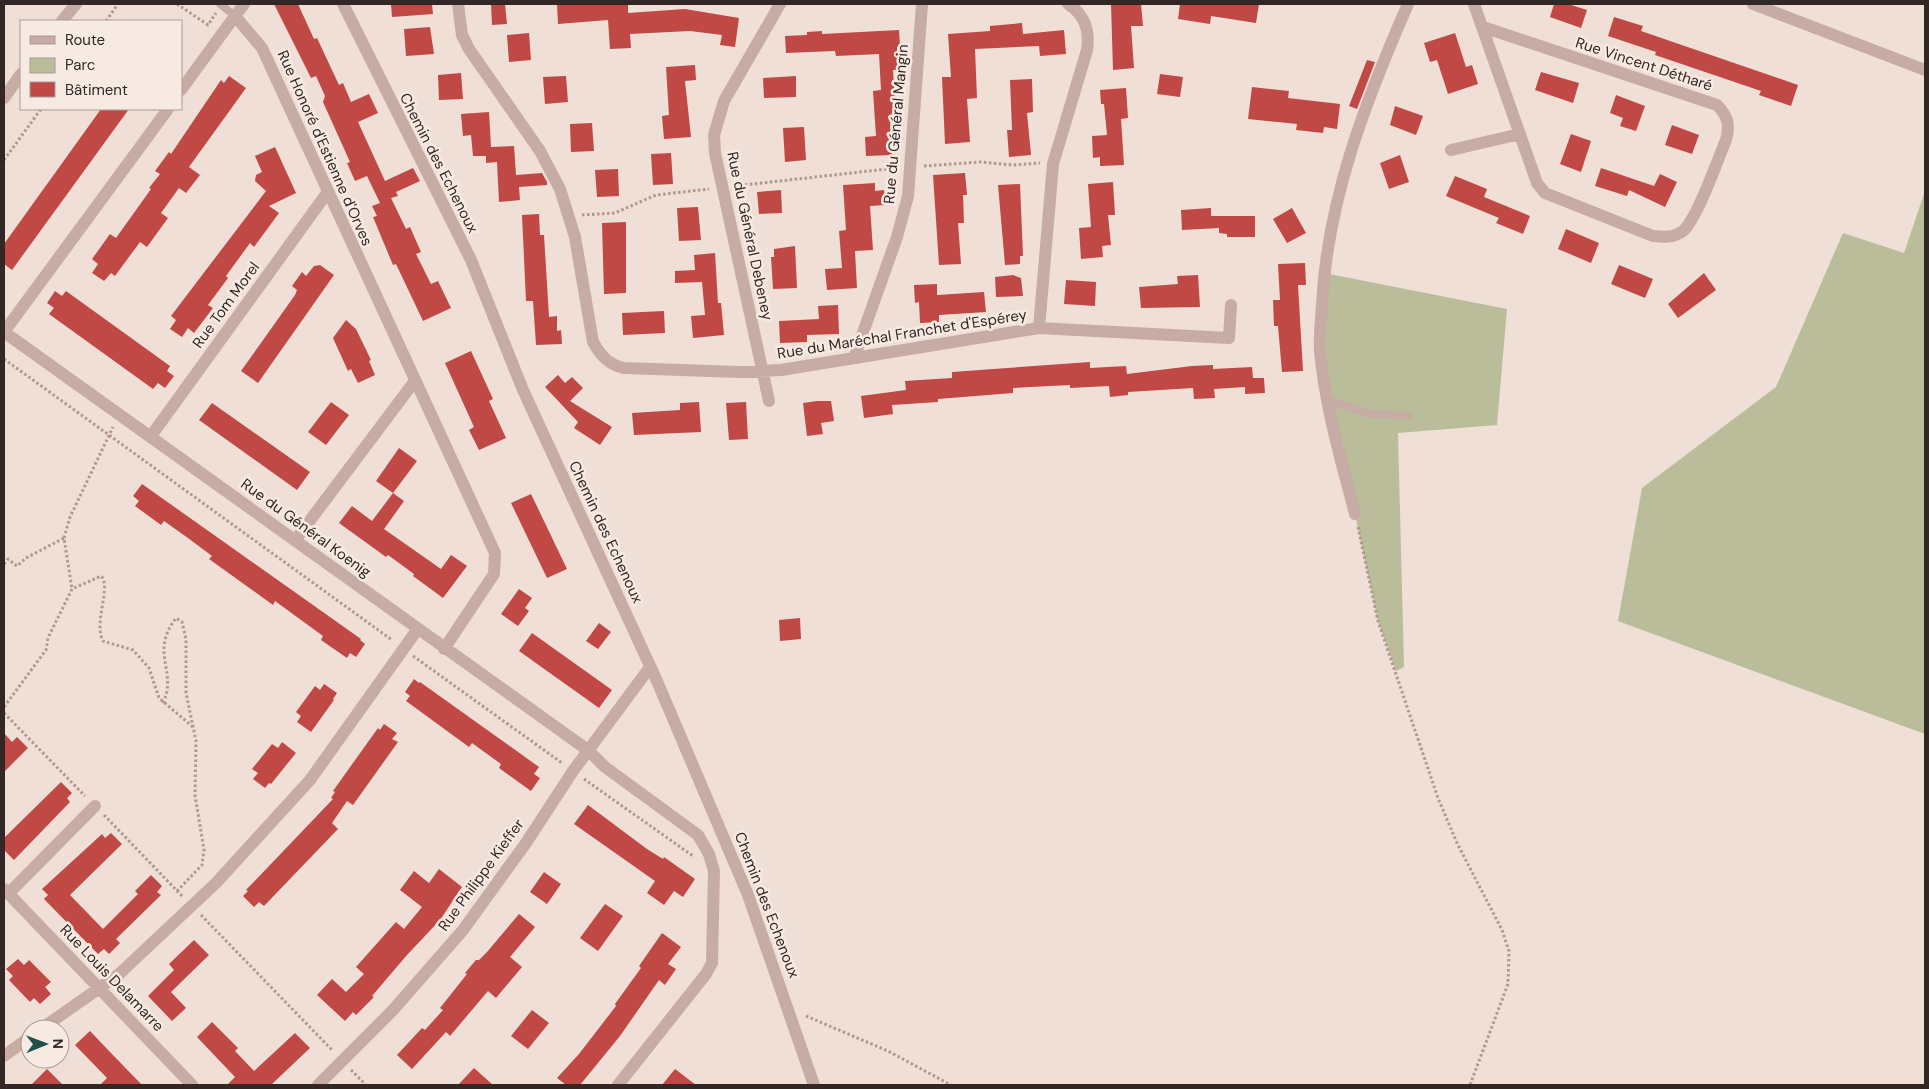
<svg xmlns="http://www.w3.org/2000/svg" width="1929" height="1089" font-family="'DM Sans',sans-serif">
	<rect width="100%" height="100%" fill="#efdfd7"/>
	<path fill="#b9bd99" d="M1925,191v543l-307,-113 24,-133 134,-101 67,-154 61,20z
		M1324,273l183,36 -10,116 -99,8 6,234 -8,4 -18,-50 -23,-107 -28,-114z"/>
	<path fill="#c04845" d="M274,4h24l16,35 3,-1 22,47 4,-2 8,19 18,-8 9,19 -20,9 27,59 28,-13 7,13 -24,11 2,4 -7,2 15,31 4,-2 11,25 -5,2 15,30 7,-3 13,27 -28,13 -27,-57 -3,1 -20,-48 4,-1 -5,-10 8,-3 -13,-27 -12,5 -8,-18 3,-1 -27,-60 2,-6 -9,-20 -5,2z
		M391,4h41l1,10 -41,3z
		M491,4h14l2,20 -15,1z
		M557,4h71v9l57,-4 54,9 -4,29 -15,-2 2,-10 -32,-4 -60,3 1,14 -21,1 -2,-29 -50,4z
		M1111,4h30l2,22h-12l3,42 -21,2z
		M1180,4h79l-3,19 -45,-7 -1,8 -32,-5z
		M1554,4h14l19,6 -6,18 -31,-11z
		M1614,17l29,9 -2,5 157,54 -7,21 -32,-11 2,-4 -106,-36 1,-3 -48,-16z
		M1022,23l1,11 41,-4 2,24 -26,2 -1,-10 -64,3 2,49 -10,1 3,43 -25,2 -3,-67h9l-3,-43 42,-3v-5z
		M430,27l4,27 -28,2 -2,-27z
		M899,30l1,17h-3l1,23h-5l3,49h-6l2,36 -26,1 -1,-19 11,-1 -3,-45 8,-1 -2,-36 -43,2 -1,-5 -49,2 -1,-17 22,-1v-3l15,-1v3z
		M529,33l2,27 -22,2 -2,-27z
		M1455,33l11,34 6,-2 6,19 -30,10 -11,-34 -7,2 -6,-19z
		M1367,60l8,2 -18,47 -8,-3z
		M695,65l1,15 -11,1 6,56 -27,2 -2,-23 7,-1 -3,-48z
		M1541,72l38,11 -6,20 -38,-13z
		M461,73l2,26 -24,1 -1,-25z
		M1160,74l23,3 -3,20 -23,-3z
		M229,76l17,12 -57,79 11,8 -14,18 -7,-5 -18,25 7,5 -21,29 -7,-5 -25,34 -4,-3 -7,8 -12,-8 6,-9 -6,-5 18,-25 6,4 35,-49 -2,-1 11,-14 -5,-3 14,-19 2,2 50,-74 3,3z
		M566,76l2,26 -23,2 -2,-27z
		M796,76v21l-32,1 -1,-20z
		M1032,79l1,33 -6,1 4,42 -22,2 -2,-27h5l-2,-50z
		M1252,87l37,4 -1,7 52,6 -3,25 -13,-2 -1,6 -27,-3 1,-6 -49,-5z
		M1126,88l2,30 -7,1 3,46 -24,1v-9l-7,1 -1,-22 15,-1 -3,-31h-3l-1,-14z
		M1616,95l29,11 -9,25 -16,-5 3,-8 -13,-5z
		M1395,106l28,10 -7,19 -26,-10z
		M101,109h28l-117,161 -8,-6v-20z
		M489,112l2,35 23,-1 2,29 26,-2 5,9v3l-28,2 1,13 -21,2 -2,-40 -11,1v-7h-13l-2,-21 -8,1 -2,-22z
		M592,123l2,28 -23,1 -1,-28z
		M1672,125l27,10 -7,19 -27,-9z
		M804,127l2,33 -21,2 -2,-34z
		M1571,134l20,7 -10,31 -21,-8z
		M275,147l21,46 -27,13 10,7 -25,34 -4,-4 -24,33 2,2 -20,27 5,3 -19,25 -6,-5 -6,9 -12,-8 6,-9 -5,-4 95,-125 -11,-10 1,-6 6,-3 -7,-16z
		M671,153l2,31 -20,1 -2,-31z
		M1400,155l9,27 -20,7 -9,-26z
		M1601,168l53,18 6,-12 17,8 -12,25 -36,-17 -2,6 -32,-10z
		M618,169l1,27 -22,1 -2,-27z
		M965,173l2,22h-4l1,28h-6l3,41 -22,1 -6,-90z
		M1455,176l32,13 -3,8 46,19 -7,18 -27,-11 3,-5 -53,-22z
		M1113,182l2,33h-7l3,30 -9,1 1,11 -22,2 -2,-31 12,-1 -3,-43z
		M875,183v8l9,-1 1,15 -15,1 3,44 -18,1 2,37 -30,2 -2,-21 17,-1 -3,-37 7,-1 -3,-45z
		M1020,184l3,72h-3v8l-15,1 -7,-80z
		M781,190l1,23 -23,1 -2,-22z
		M698,207l3,33 -22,1 -2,-33z
		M1211,208v8h44v21h-28v-3l-8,-1v-5l-37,2 -1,-20z
		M1292,208l14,25 -19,10 -14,-24z
		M539,214l1,21h4l5,82 8,-1v15l4,-1 1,14 -26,1 -3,-44h-7l-4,-86z
		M626,222v71l-22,1 -2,-71z
		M1566,229l33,14 -8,20 -33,-14z
		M795,246l2,42 -24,1 -2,-32h3v-8z
		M715,253l3,50h3l3,32 -31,3 -2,-22 14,-1 -3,-33 -27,1v-12l20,-1 -1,-15z
		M1305,263l1,22h-8l5,86 -21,1 -4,-46h-4l-1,-26h7l-2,-36z
		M320,265l14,10 -76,108 -17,-12 54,-76 2,-5 -5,-4 10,-14 4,4 8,-10z
		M1619,265l34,14 -8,19 -34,-14z
		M1704,273l12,17 -38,28 -10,-14z
		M1013,275l8,3 2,18 -27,1 -1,-20z
		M1198,275l2,32 -59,1 -2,-21 39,-3 -1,-8z
		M1066,280l30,2 -1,24 -31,-2z
		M937,284v11l47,-3 2,20 -47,3v7l-19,1 -1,-21 -4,1 -1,-18z
		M55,291l7,5 4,-5 104,75 -3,5 7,5 -9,12 -7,-5 -5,6 -104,-75 5,-6 -7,-5z
		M838,305l1,29 -32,1v7l-27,1 -1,-22 40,-2 -1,-13z
		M664,311l1,22 -42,2 -1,-22z
		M346,320l10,9 15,31 -2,1 6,14 -17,8 -7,-14 -3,2 -15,-33z
		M471,351l22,48 -4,2 17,37 -27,12 -10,-20 5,-3 -29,-64z
		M1090,362v6l36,-2 1,8 65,-8 21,-1v4l39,-2 1,11h11l1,15 -20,1v-7l-31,2 1,9 -21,1 -1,-11 -65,4v3l-18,2 -1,-11 -39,2v-3l-57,3v5l-75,6v3l-46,3 1,9 -29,4 -3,-22 45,-6 -1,-9 47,-3v-6z
		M558,375l7,8 7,-6 11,11 -13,13 42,26 -12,18 -26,-17 4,-6 -33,-35z
		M817,401h14l3,20 -13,2 2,11 -16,2 -4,-33z
		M331,402l18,13 -23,30 -18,-13z
		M699,402l2,30 -67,3 -2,-22 48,-3v-7z
		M746,402l2,37 -19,1 -3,-37z
		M212,403l98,69 -13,18 -98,-70z
		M399,448l18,13 -24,32 11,8 -20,28 57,40 10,-14 16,11 -24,32 -30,-22 1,-2 -26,-19 -2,2 -47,-34 13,-17 20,15 21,-28 -17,-12z
		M142,484l219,155 -1,1 5,4 -9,13 -6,-4 -3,5 -26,-18 2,-4 -48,-35 -2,4 -64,-46 3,-3 -24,-18 -24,-17 -3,4 -26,-19 4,-5 -6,-5z
		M531,494l36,75 -20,9 -36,-75z
		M519,589l13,9 -7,10 4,3 -11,15 -17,-12z
		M800,618l1,21 -21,2 -1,-21z
		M599,623l12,9 -13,17 -12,-8z
		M532,633l80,57 -13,18 -80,-57z
		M414,679l5,4 1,-1 119,85 -5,7 6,4 -9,13 -32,-23 2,-4 -29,-21 -3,4 -63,-46 4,-5 -5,-4z
		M324,684l13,9 -4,6 1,1 -23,32 -14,-10 4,-6 -5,-4 19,-26 5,4z
		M384,724l13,9 -5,6 6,3 -45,63 -6,-4 -15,22 6,6 -74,77 -5,-4 -5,5 -11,-11 5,-5 -2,-1 87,-91 -2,-1 4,-6 -2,-1 45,-63 2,2z
		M4,733l8,9 5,-5 11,11 -24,24z
		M282,742l14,11 -25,31 -2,-1 -4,5 -12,-9 5,-6 -6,-4 20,-25 6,4z
		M61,782l11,11 -5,5 3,4 -56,58 -10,-10v-12z
		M588,805l59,44 16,10 1,-2 31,22 -12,18 -9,-6 -10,14 -17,-12 8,-12 -81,-57z
		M111,833l11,11 -52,51 33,34 35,-35 -3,-3 16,-16 11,11 -5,6 4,3 -45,44 4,4 -11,11 -5,-5 -6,5 -54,-55 4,-4 -6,-6 60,-55 3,4z
		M439,869l23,18 -22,33 -33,35 -35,41 2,1 -18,18 -3,-3 -8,9 -28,-26 15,-16 14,13 18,-18 -8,-7 40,-45 8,7 18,-22 -22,-17 14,-19 15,12z
		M544,872l17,12 -14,20 -17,-12z
		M605,904l18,12 -25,35 -18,-13z
		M519,914l16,13 -25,30 12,10 -26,31 -8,-7 -38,45 -4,-4 -34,37 -15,-14 25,-27 3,2 18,-20 -3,-2 27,-34 -2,-1 11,-13h3l8,-8z
		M662,933l19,14 -13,17 8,5 -11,16 -6,-5 -39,56 -40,49h-14l-9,-7 22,-24 37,-48 -1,-2 26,-36 -2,-2z
		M194,940l15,15 -38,37 15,16 -14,13 -24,-25 26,-26 -5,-6z
		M18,959l6,6 5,-5 22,22 -6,5 6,7 -11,10 -6,-6 -4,4 -21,-22 4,-4 -7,-7z
		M532,1010l17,13 -21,26 -17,-13z
		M212,1022l26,26 -3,3 19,20 41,-38 15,15 -39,37h-44l8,-8 -38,-40z
		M90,1031l20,21 32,33h-42l7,-7 -32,-33z
		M474,1068l19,17h-35z
		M47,1069l16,16h-32z
		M675,1069l21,16h-34z"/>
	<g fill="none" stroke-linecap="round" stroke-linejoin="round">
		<path stroke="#b2968f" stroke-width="3" stroke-dasharray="2.5 2.5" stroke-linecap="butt" d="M177,4l31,21 8,-12
			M106,21l12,-17
			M4,160l37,-51
			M924,166l56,-4 33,3 27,-2
			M735,186l161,-18
			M582,215l33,-2 41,-18 53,-6
			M4,359l388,281
			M1358,527l20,94 60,177 19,45 45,87 7,21 -1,33 -38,101
			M64,538l6,-21 43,-90
			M4,564l4,-5 9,7 9,-8 38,-20 8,51
			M413,656l149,107
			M163,703c15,-32 -14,-50 13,-85l6,4 4,17v54l10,48 -1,54 9,55 -2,15 -25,26
			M4,707l42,-57 2,-12 24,-49 29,-13c11,11 -8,46 2,65l30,9 16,18 10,30 35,30
			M4,713l81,83
			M584,779l109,77
			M104,815l79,82
			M201,915l132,136
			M806,1016l82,35 63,34
			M351,1070l15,15"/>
		<path stroke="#c6aca4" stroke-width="8" d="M220,4l15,12
			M1327,400l41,13 39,3"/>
		<path stroke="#c6aca4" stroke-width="12" d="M343,4l128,256 52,130 134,291 91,214 66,190
			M458,4l4,31 7,14 71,102 20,38 15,48 18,105c8,14 16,23 31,26l115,4 42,-2 258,-42 14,-164 34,-114c3,-20 -2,-35 -19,-46
			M1474,4l63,179 8,10 108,43c10,1 21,2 30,-5 15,-14 34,-70 43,-91 4,-15 2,-24 -9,-35l-234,-78
			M1753,4l172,66
			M235,16l9,-12
			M62,21l14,-17
			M181,90l54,-74 27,32 233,505 -1,21 -50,75
			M4,98l17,-24
			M1451,150l69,-16
			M1039,328l190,10 2,-33
			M4,332l585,419 16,16 93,68 11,19 5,17 -2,92 -6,11 -88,111
			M4,332l164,-223
			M854,358l43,-121 11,-41 14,-192
			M769,401l-54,-248 -1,-18 10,-34 56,-97
			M151,436l176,-243
			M1355,514c-14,-54 -30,-108 -35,-163 -1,-15 1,-31 2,-46 5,-105 44,-205 86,-301
			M296,539l118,-157
			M4,889l188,196
			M8,894l87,-88
			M41,1029l77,-54 98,-92 94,-103 107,-150
			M4,1056l26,-19
			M318,1085l75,-75 70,-80 63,-87 47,-72 77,-104"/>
	</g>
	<g text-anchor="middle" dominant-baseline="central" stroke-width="5" stroke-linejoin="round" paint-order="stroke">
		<g font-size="15" fill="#322725" stroke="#f7eae3">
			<text transform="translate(1644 64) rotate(18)">Rue Vincent Détharé</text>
			<text transform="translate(896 124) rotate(-85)">Rue du Général Mangin</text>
			<text transform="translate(325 148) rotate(66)">Rue Honoré d'Estienne d'Orves</text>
			<text transform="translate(439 163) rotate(63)">Chemin des Echenoux</text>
			<text transform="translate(750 236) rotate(78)">Rue du Général Debeney</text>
			<text transform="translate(226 305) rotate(-54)">Rue Tom Morel</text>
			<text transform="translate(902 334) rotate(-9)">Rue du Maréchal Franchet d'Espérey</text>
			<text transform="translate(306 528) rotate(36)">Rue du Général Koenig</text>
			<text transform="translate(606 532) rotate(65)">Chemin des Echenoux</text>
			<text transform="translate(481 875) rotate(-54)">Rue Philippe Kieffer</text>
			<text transform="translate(767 905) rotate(69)">Chemin des Echenoux</text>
			<text transform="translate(112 978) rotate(46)">Rue Louis Delamarre</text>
		</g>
	</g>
	<rect width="1929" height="1089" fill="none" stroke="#322725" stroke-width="10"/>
	<rect x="20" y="20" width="162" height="90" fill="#f7eae3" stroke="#a89c97"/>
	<rect x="30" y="36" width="25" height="8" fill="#c6aca4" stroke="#a89c97"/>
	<text x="65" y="45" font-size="15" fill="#322725">Route</text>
	<rect x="30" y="58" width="25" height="15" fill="#b9bd99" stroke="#a89c97"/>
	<text x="65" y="70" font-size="15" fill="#322725">Parc</text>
	<rect x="30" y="82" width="25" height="15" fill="#c04845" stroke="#a89c97"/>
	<text x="65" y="95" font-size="15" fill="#322725">Bâtiment</text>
	<g transform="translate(45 1044) rotate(89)"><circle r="24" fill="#f7eae3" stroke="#a89c97"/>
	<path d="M0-4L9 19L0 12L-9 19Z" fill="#1d5149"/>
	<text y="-8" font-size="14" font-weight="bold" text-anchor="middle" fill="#322725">N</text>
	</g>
</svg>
